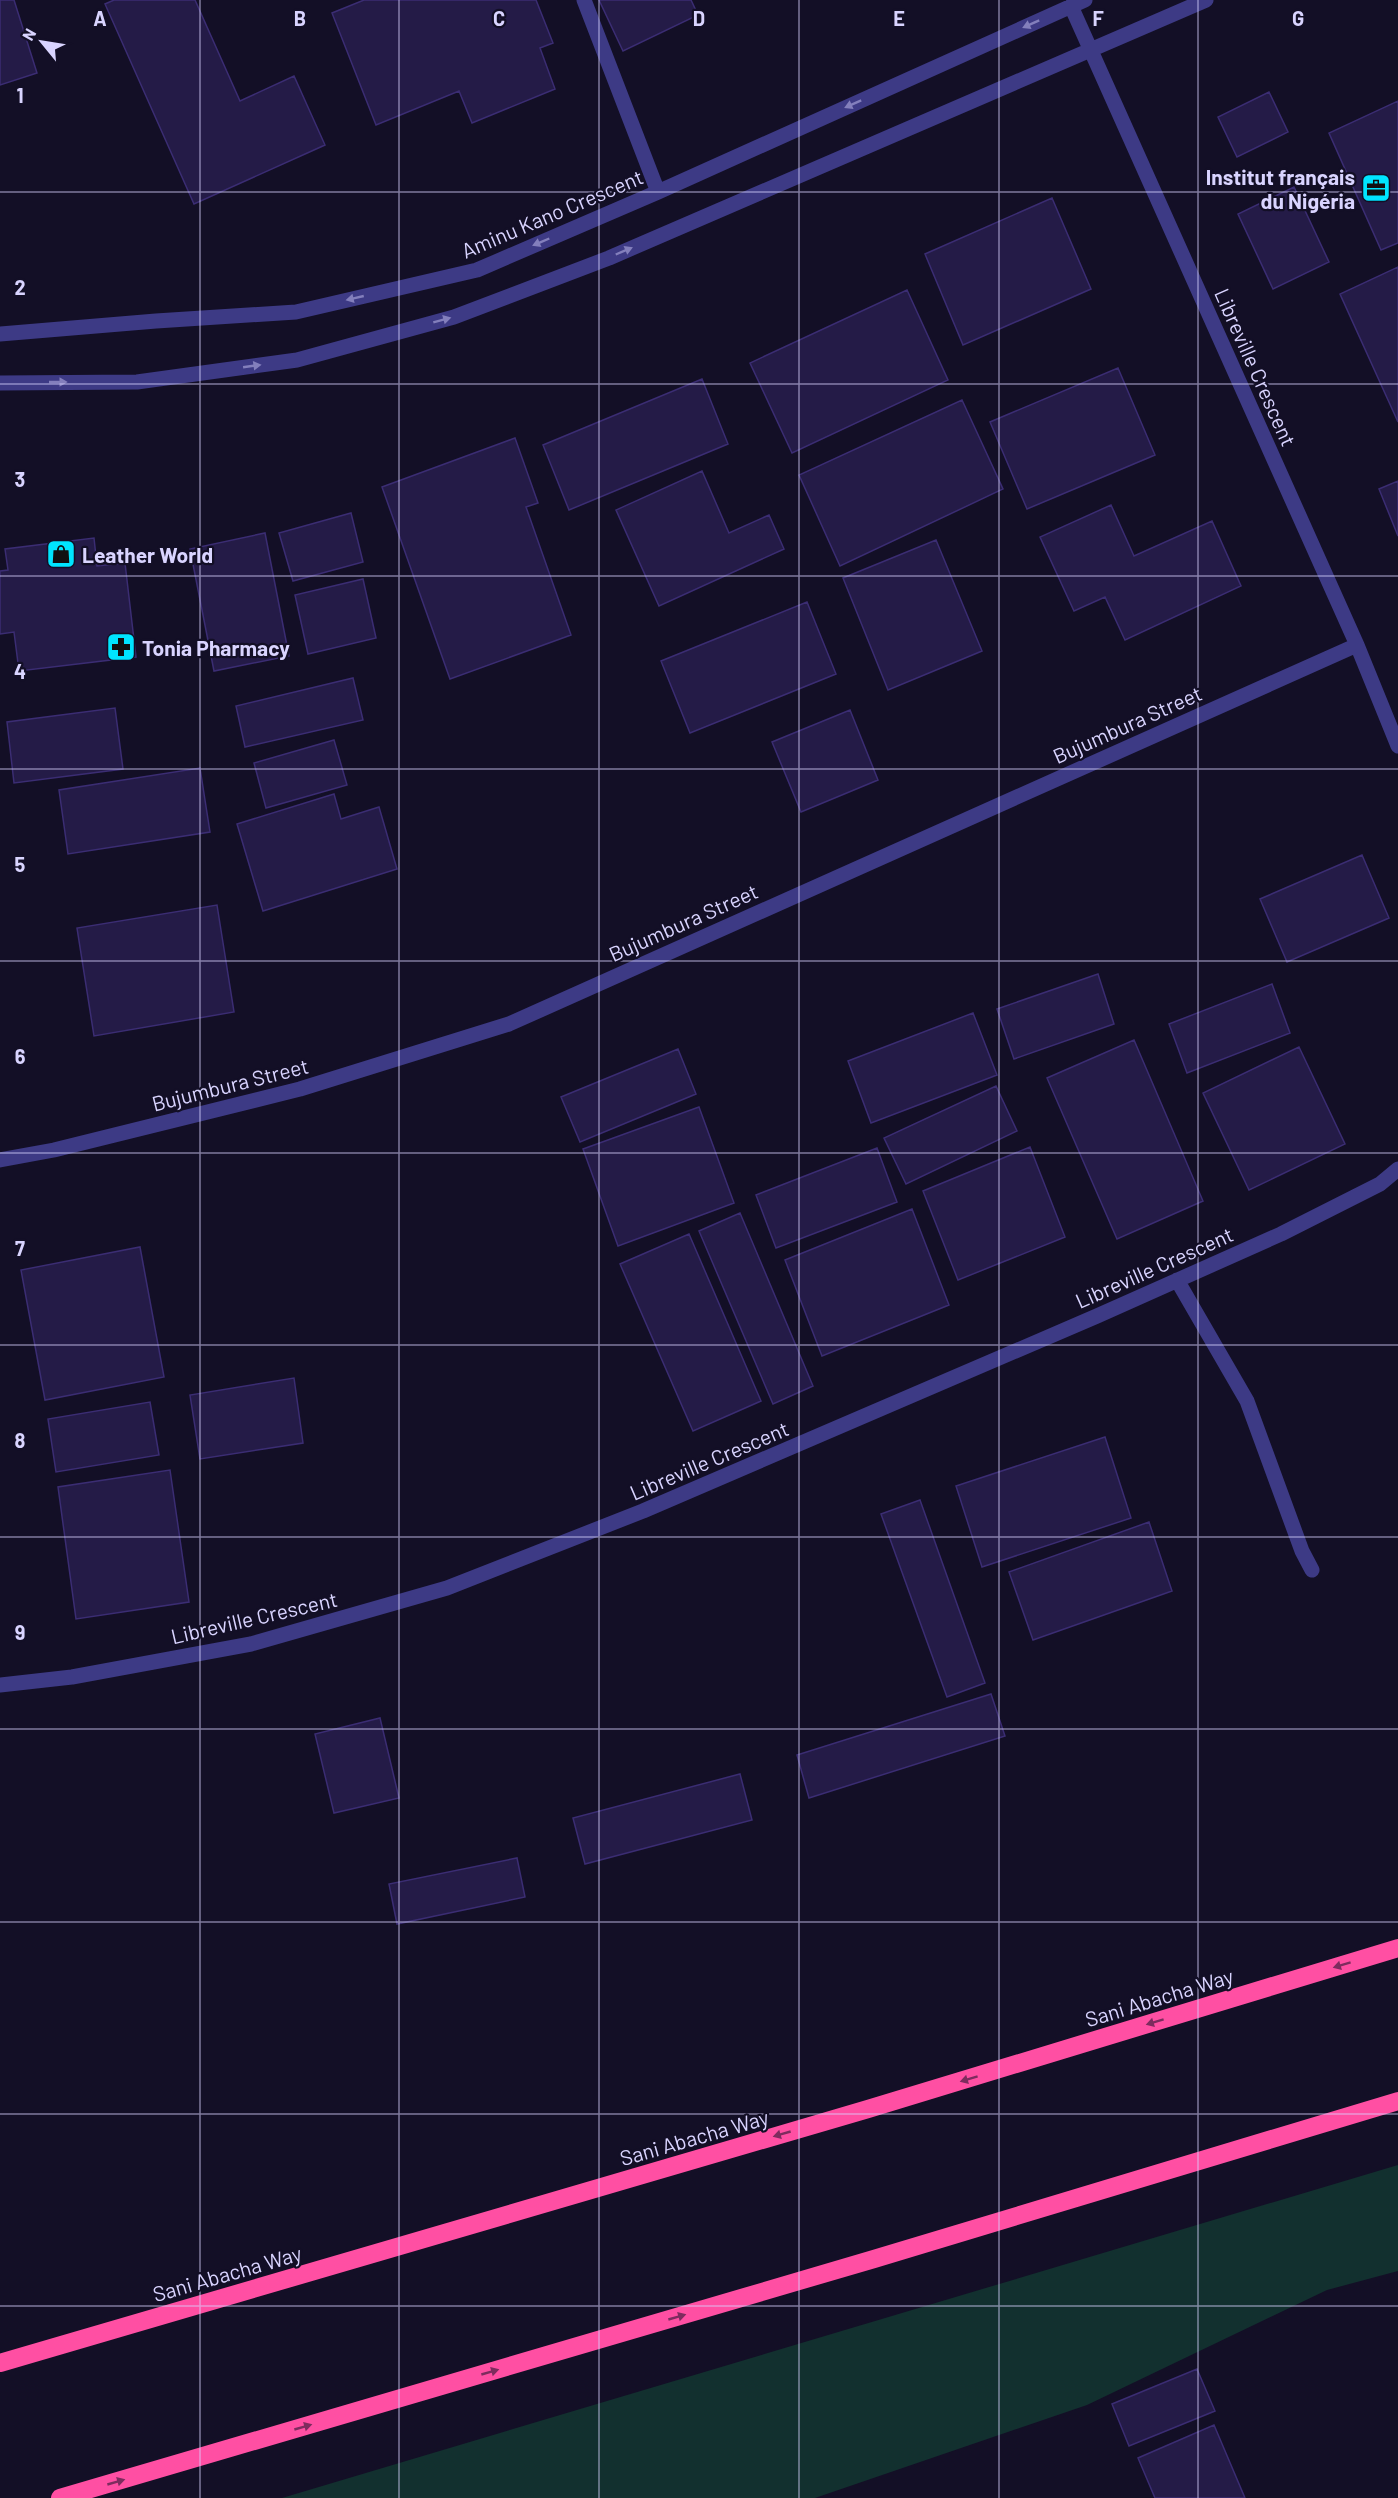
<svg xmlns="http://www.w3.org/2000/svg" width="1398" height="2498" font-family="Barlow,sans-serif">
	<rect width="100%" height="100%" fill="#130f26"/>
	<path fill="#12302f" d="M1398,2165v106l-71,19 -240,115 -272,93h-533z"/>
	<path fill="#241b47" stroke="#3b2d73" stroke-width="1.5" d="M0,0h14l23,73 -37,12z
		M114,0h81l45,101 54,-25 31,69 -131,59 -89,-200z
		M364,0h172l17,43 -13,5 15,41 -83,34 -13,-32 -83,34 -44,-112z
		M599,0h92l7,15 -75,36z
		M1269,92l19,40 -51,25 -19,-40z
		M1398,101v142l-17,7 -52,-117z
		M1294,187l35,75 -56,27 -35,-75z
		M1052,198l39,91 -128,56 -38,-91z
		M1398,267v155l-58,-128z
		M907,290l41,90 -156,73 -42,-90z
		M1118,368l37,87 -128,54 -37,-87z
		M702,379l26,65 -159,66 -26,-65z
		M962,400l41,89 -163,77 -41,-91z
		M515,438l23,65 -12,4 45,128 -121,44 -68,-192z
		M702,471l27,62 40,-18 15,34 -125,57 -43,-96z
		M1398,481v55l-19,-47z
		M1111,505l23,51 78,-35 29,65 -116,54 -20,-43 -31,14 -34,-74z
		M351,513l12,49 -70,19 -14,-48z
		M265,533l24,123 -75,15 -24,-122z
		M94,538l3,28 28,-3 11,94 -117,14 -5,-39 -14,2v-63l8,-1 -3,-21z
		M936,540l46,111 -94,39 -45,-112z
		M363,579l13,59 -68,16 -13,-59z
		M807,602l29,72 -146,59 -29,-72z
		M353,678l10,42 -118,27 -9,-41z
		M115,708l8,61 -109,14 -7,-61z
		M850,710l28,70 -77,32 -29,-70z
		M334,740l13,45 -81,23 -12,-45z
		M200,768l10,64 -142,22 -9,-64z
		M334,794l7,25 38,-12 18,62 -134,42 -26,-87z
		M1362,855l27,63 -102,44 -27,-63z
		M217,905l17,107 -140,24 -17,-108z
		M1098,974l16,50 -100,35 -17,-50z
		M1272,984l18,49 -103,40 -18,-49z
		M973,1013l24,62 -126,48 -23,-62z
		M1134,1040l69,161 -86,38 -70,-161z
		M1299,1047l46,97 -96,46 -46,-97z
		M678,1049l18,45 -116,48 -19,-45z
		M996,1086l21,45 -111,53 -22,-46z
		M699,1107l35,96 -116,43 -35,-97z
		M1030,1147l35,90 -107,43 -35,-89z
		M877,1148l20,54 -121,46 -20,-53z
		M912,1209l37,96 -127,51 -37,-96z
		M740,1213l73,173 -40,18 -74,-173z
		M689,1234l72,167 -68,30 -73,-167z
		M140,1247l24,130 -119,23 -24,-130z
		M294,1378l9,65 -103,16 -10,-64z
		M150,1402l9,53 -103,17 -8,-53z
		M1105,1437l26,81 -149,49 -26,-81z
		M170,1470l19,132 -113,17 -18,-132z
		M920,1500l65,183 -38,14 -66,-183z
		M1149,1522l23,69 -139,49 -24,-68z
		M991,1694l14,42 -196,62 -12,-43z
		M380,1718l19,80 -65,15 -19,-79z
		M740,1774l12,46 -167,44 -12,-46z
		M517,1858l8,39 -128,27 -8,-40z
		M1197,2369l18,42 -86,35 -17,-42z
		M1214,2425l31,73h-90l-17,-40z"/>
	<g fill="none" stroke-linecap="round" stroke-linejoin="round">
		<path stroke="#3d3a85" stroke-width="15" d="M584,0l74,192
			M1071,6l286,639 41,101
			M0,334l156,-13 140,-9 181,-42 181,-78 427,-192
			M0,383l137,-1 160,-22 157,-43 155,-59 597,-258
			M0,1160l54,-10 246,-61 209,-65 848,-379
			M1177,1280l70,121 55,150 10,19
			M0,1685l72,-8 179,-33 196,-56 196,-77 454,-195 184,-82 99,-50 18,-15"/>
		<path stroke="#ff4fa3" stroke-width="18" d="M0,2363l868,-254 530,-161
			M60,2498l814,-239 524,-158"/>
	</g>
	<defs><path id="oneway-solid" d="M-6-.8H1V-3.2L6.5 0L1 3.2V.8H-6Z" transform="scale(1.5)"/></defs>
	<g fill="#837fbc">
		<use href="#oneway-solid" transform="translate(1031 24) rotate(156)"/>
		<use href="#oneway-solid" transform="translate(853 104) rotate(156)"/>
		<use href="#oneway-solid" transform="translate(541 242) rotate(157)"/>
		<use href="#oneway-solid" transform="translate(624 251) rotate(-23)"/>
		<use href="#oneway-solid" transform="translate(355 298) rotate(167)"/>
		<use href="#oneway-solid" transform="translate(442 320) rotate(-15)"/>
		<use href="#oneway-solid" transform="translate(252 366) rotate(-8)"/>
		<use href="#oneway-solid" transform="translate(58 382)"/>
	</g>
	<g fill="#7d2c5e">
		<use href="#oneway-solid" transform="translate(1342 1965) rotate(163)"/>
		<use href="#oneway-solid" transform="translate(1155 2022) rotate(163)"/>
		<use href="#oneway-solid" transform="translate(969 2079) rotate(163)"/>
		<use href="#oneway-solid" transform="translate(782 2134) rotate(164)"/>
		<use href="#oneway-solid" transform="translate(677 2317) rotate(-16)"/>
		<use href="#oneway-solid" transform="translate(490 2372) rotate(-16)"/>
		<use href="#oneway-solid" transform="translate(303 2427) rotate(-16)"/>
		<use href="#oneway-solid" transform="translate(116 2482) rotate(-16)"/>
	</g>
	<path fill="none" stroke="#d9d4ff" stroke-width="1.5" stroke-opacity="0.55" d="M200,0v2498M399,0v2498M599,0v2498M799,0v2498M999,0v2498M1198,0v2498M0,192h1398M0,384h1398M0,576h1398M0,769h1398M0,961h1398M0,1153h1398M0,1345h1398M0,1537h1398M0,1729h1398M0,1922h1398M0,2114h1398M0,2306h1398"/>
	<defs>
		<g id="office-square" transform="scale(1.5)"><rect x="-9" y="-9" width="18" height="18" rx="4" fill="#00e5ff" stroke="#130f26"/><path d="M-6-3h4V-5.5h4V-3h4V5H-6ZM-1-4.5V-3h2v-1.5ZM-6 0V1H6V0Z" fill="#111"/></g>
		<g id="shop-square" transform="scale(1.5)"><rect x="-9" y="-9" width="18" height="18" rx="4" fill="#00e5ff" stroke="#130f26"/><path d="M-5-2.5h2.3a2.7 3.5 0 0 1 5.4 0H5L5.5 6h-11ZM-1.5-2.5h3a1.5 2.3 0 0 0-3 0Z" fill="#111"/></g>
		<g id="pharmacy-square" transform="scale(1.5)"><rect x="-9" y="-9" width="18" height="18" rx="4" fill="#00e5ff" stroke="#130f26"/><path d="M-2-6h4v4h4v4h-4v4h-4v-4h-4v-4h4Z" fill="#111"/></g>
	</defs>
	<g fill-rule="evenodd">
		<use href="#office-square" x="1376" y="188"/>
		<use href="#shop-square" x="61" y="554"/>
		<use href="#pharmacy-square" x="121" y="647"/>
	</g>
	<g text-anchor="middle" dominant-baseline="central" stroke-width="4.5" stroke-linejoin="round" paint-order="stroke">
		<g font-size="21" font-weight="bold" fill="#d9d4ff" stroke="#130f26" text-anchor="start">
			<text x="1355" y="176" text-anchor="end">Institut français<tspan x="1355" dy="24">du Nigéria</tspan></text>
			<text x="82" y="554">Leather World</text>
			<text x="142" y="647">Tonia Pharmacy</text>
		</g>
		<g font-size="21" fill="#d9d4ff" stroke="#130f26">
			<text transform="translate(552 213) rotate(-23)">Aminu Kano Crescent</text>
			<text transform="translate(1256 367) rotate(66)">Libreville Crescent</text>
			<text transform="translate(1127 724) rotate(-24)">Bujumbura Street</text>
			<text transform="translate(683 922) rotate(-24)">Bujumbura Street</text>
			<text transform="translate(230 1084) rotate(-14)">Bujumbura Street</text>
			<text transform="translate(1154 1267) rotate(-24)">Libreville Crescent</text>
			<text transform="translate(709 1460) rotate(-23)">Libreville Crescent</text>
			<text transform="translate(254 1617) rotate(-13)">Libreville Crescent</text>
			<text transform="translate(1159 1997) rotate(-17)">Sani Abacha Way</text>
			<text transform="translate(694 2137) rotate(-16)">Sani Abacha Way</text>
			<text transform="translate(227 2273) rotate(-16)">Sani Abacha Way</text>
		</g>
	</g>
	<g font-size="20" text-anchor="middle" font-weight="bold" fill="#d9d4ff" stroke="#130f26" stroke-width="4.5" stroke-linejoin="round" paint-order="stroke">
		<text x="100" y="26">A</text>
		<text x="300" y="26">B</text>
		<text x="499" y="26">C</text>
		<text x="699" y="26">D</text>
		<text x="899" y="26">E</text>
		<text x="1098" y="26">F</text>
		<text x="1298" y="26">G</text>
		<text x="20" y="103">1</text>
		<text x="20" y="295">2</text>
		<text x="20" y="487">3</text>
		<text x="20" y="679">4</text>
		<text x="20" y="872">5</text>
		<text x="20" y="1064">6</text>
		<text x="20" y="1256">7</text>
		<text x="20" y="1448">8</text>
		<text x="20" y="1640">9</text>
	</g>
	<g transform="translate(42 42) rotate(300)" stroke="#130f26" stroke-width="4.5" paint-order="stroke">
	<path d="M0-4.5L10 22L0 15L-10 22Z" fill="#d9d4ff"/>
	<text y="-9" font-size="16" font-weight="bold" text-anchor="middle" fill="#d9d4ff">N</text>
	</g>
</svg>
